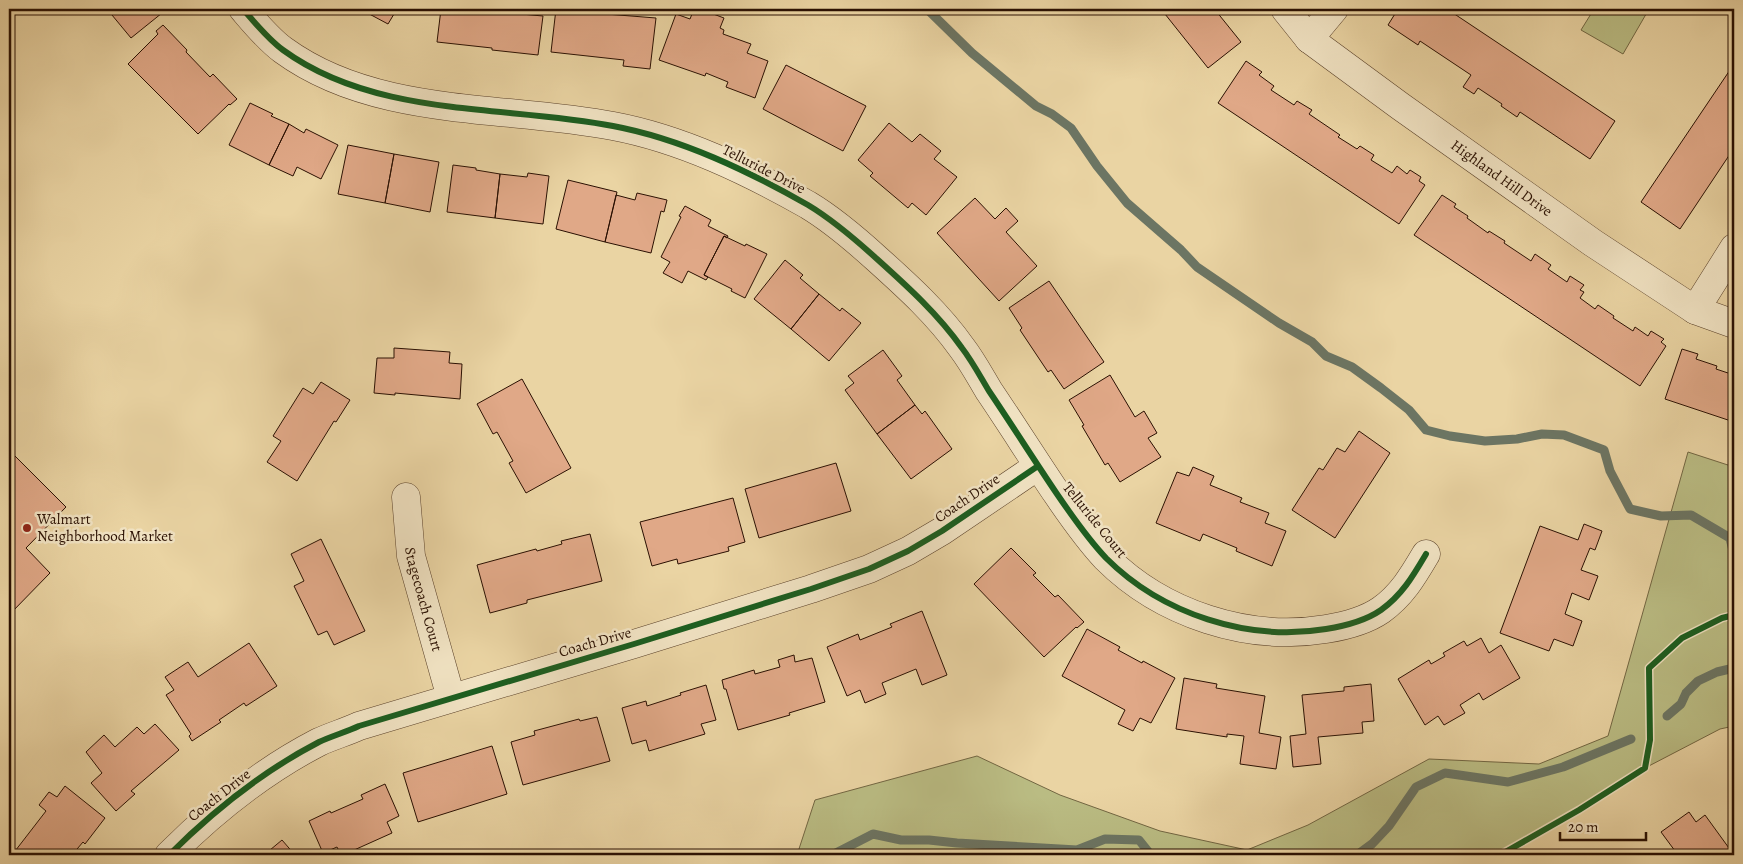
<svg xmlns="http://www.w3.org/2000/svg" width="1743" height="864" font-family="Alegreya,serif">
	<rect width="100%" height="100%" fill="#ead4a3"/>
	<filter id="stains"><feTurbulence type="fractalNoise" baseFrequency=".004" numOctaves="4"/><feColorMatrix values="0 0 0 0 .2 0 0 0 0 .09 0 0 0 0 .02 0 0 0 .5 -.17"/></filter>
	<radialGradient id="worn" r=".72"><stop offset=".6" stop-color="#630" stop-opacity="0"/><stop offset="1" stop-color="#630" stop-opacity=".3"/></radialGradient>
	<path fill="#babc83" stroke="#726642" d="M1594,9h55l-26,45 -42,-24z
		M1688,452l46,15v259l-14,3 -75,39 -66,42 -79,45h-703l18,-55 162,-44 83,39 100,36 87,19 61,-25 121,-66 110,5 69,-28z"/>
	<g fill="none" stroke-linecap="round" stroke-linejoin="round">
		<path stroke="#6c7563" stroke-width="9" d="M927,9l45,44 64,53 16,8 19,14 26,38 30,37 54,47 16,17 82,56 33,19 14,14 26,11 29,21 28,22 17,20 24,6 35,5 32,-2 25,-5 22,1 40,15 6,21 20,38 31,7 30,-1 39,23 4,17
			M1667,716l14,-12 5,-11 12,-12 19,-9 17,-4
			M832,855l41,-21 28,6h28l28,3 120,7 28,-11 34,1 12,15
			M1357,855l15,-11 17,-18 27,-39 29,-14 63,9 55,-15 68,-28"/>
	</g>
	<path fill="#e0a887" stroke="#2a1002" d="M107,9h60l-36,29z
		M360,9h37l-9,15z
		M441,9h80v5l22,2 -5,39 -46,-5v-2l-55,-6z
		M556,9h50v5l50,4 -6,51 -27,-3 1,-6 -73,-8z
		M694,9h6l24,9 -4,10 4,2 -1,4 28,10 -4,9 21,8 -13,37 -29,-11 2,-5 -22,-9 -1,3 -46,-16 17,-46 14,5z
		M1161,9h57l-2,2 25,31 -33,26z
		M1398,9h49l168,112 -25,38 -70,-47 -3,5 -16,-11 1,-2 -24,-16 -4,6 -11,-7 8,-12 -51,-34 -2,4 -30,-20z
		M163,25l24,25 -1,2 24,25 3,-3 24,25 -7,6 -1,-1 -31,30 -70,-70 30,-30 -2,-3z
		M1246,61l16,11 -3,3 15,11 -3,4 23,15 3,-4 15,9 -3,4 31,21 -2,2 19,12 3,-3 14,9 -3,5 21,13 5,-7 10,8 3,-4 11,7 -2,4 6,4 -26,39 -181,-121z
		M1734,64v84l-54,81 -39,-27z
		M786,65l80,41 -23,45 -80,-42z
		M250,103l23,11 -2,2 18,8 -20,41 -40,-20z
		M889,123l23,19 8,-8 21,17 -7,8 23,18 -31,38 -14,-12 -4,5 -38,-32 3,-3 -15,-13z
		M289,124l15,9 2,-4 32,16 -17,34 -24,-12 -4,9 -24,-11z
		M348,145l46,9 -9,49 -47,-9z
		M394,154l45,8 -9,50 -45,-9z
		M453,165l23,3v2l24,4 -5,44 -48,-6z
		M528,173l21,3 -6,48 -48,-6 5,-44 27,3z
		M568,180l49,12 -12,50 -49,-13z
		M637,193l30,7 -3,12 -3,-1 -10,42 -46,-11 11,-47 19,5z
		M1442,195l14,9 -2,3 14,9 -1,2 21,15 1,-2 16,10 -1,2 27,18 4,-7 16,11 -3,4 19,13 3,-6 14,9 -4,5 4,2 -4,6 15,11 3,-4 16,11 -1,2 20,13 2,-4 13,9 3,-5 13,8 -3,3 5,4 -26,40 -226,-151z
		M975,198l20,21 11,-11 12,13 -12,11 31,34 -38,35 -62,-68z
		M685,206l26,14 -3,6 20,10 -1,2 -3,-2 -20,39 4,2 -2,3 -18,-9 -6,12 -19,-10 7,-11 -9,-5 20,-40 -2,-1z
		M724,236l21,10 1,-2 21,10 -22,44 -14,-7 1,-2 -28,-14z
		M785,260l18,15 -3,3 19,16 -28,35 -37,-30z
		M1049,281l55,81 -40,27 -13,-19 -3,2 -28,-42 2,-2 -13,-20z
		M819,294l21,17 2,-3 19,15 -32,38 -38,-32z
		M394,348l56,4 -1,11 13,1 -2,35 -65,-6v2l-21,-2 3,-35h17z
		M1682,349l16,5 -2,5 21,7 -1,3 18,6v47l-69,-23z
		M883,350l19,26 -5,4 18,25 -38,29 -32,-44 9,-7 -6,-7z
		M1110,375l25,42 9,-6 13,22 -9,5 13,19 -41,25 -12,-19 -3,2 -23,-39 2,-1 -15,-25z
		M522,379l49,89 -45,25 -17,-30 4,-2 -16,-29 -4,2 -16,-30z
		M321,382l29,18 -14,22 -2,-1 -37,60 -30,-19 14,-21 -8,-5 30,-48 10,6z
		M915,405l7,9 3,-3 27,38 -41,30 -34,-45z
		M1359,431l31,22 -55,85 -43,-28 27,-42 4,2 14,-22 8,4z
		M9,450l57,57 -40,41 24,25 -41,42z
		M836,463l15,48 -92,27 -14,-49z
		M1193,467l21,9 -4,9 32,13 -2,4 29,11 -4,10 21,8 -14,35 -36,-15 1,-3 -34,-14 -3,7 -44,-18 21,-51 12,4z
		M733,498l12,44 -17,5 1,4 -51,13 -1,-5 -25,7 -12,-44z
		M1584,524l18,7 -7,19 -5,-2 -9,22 17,6 -9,24 -17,-7 -7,21 17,7 -9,25 -19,-7 -5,12 -49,-18 40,-107 38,14z
		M590,534l12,47 -75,19v3l-37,10 -13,-48 59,-16 1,2 25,-7 -1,-3z
		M321,539l44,92 -31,14 -7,-14 -9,4 -24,-49 10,-5 -13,-27z
		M1011,548l25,25 -3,2 22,22 3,-2 26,27 -7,6 -1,-1 -32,30 -70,-73z
		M922,611l25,64 -25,10 -6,-16 -34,14 4,11 -21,9 -5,-13 -13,6 -20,-49 31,-13 2,6 32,-13 -2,-3z
		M1087,629l33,18 -2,3 24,13 1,-2 32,17 -24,45 -11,-5 -7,13 -15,-7 7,-14 -63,-34z
		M1481,638l8,15 12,-8 19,33 -37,22 -4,-7 -19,12 5,8 -21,12 -6,-9 -13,9 -27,-46 31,-19 2,4 14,-8 -2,-3 21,-12 3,5z
		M249,643l28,43 -31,20 -2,-3 -25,17 2,2 -29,19 -3,-5 2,-2 -25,-39 8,-5 -9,-13 23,-15 10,15z
		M794,655l1,7 17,-4 13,44 -36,11 1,2 -52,15 -12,-41h-2l-2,-9 32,-10 1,4 25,-7 -2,-7z
		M1184,678l33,6 -1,4 49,8 -6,37 22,4 -5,32 -36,-5 4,-28 -17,-2v3l-51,-8z
		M1371,684l3,37 -12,1 1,11 -45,4 3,27 -28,3 -3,-31 16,-2 -4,-39 42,-4v-4z
		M706,685l10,35 -15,4 4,10 -56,17 -3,-11 -14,4 -10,-36 24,-7 1,5 34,-11 -1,-2z
		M597,717l13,44 -87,24 -12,-43 24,-7 -1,-4 45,-12 1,2z
		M155,724l24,26 -48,41 4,3 -19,17 -25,-28 11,-10 -16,-21 18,-17 11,12 22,-20 7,7z
		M492,746l15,48 -89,28 -15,-49z
		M385,784l14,32 -12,6 5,11 -49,22h-2l-4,-8 -14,6 -14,-32 21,-10 1,2 32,-14 -2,-4z
		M65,786l40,32 -20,26 -2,-2 -11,13h-60l34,-44 -7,-6 10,-13 8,5z
		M1689,812l7,10 9,-7 29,40h-56l-17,-23z
		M282,840l13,15h-31z"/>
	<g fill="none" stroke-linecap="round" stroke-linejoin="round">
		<g stroke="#5a412a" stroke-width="29">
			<g id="minor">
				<path d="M243,9c12,14 25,30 40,41 93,68 222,55 330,76 69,13 135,45 195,79 25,15 47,34 69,54 30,27 61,55 85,89 10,13 18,28 27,43 23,34 45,69 68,103 15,22 31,45 49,64 56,56 142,84 220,71 19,-3 39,-8 55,-19 21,-15 32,-34 45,-56"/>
				<path id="s1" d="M1285,9l24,30 91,67 193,137 102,67 39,14"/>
				<path d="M1309,39l25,-30"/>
				<path d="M1695,310l39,-62"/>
				<path id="s2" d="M406,497l5,59 40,142"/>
				<path d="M169,855c44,-44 94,-84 150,-113 13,-6 27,-10 40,-16l275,-82 177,-55 58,-20 39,-18 34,-20 96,-65"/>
			</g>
		</g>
		<use href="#minor" stroke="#f1e3c3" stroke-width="28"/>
		<g stroke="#f1e3c3" stroke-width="9">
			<path id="cycleway" d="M243,9c12,14 25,30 40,41 93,68 222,55 330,76 69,13 135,45 195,79 25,15 47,34 69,54 30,27 61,55 85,89 10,13 18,28 27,43 23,34 45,69 68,103 15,22 31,45 49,64 56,56 142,84 220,71 19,-3 39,-8 55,-19 21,-15 32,-34 45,-56
				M169,855c44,-44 94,-84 150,-113 13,-6 27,-10 40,-16l275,-82 177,-55 58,-20 39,-18 34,-20 96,-65
				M1500,855l79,-45 66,-42 5,-28 -1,-72 33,-30 40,-20 12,-3"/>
		</g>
		<use href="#cycleway" stroke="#1b5e20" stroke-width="6"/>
	</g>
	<circle fill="#8f2418" stroke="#f1e3c3" stroke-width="2" cx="27" cy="528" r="5"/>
	<g text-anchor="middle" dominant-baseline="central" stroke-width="5" stroke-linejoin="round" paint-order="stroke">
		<g font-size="15" fill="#2a1002" stroke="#f1e3c3">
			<text transform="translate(764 169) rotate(27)">Telluride Drive</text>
			<text stroke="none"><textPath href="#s1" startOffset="276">Highland Hill Drive</textPath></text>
			<text transform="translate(967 498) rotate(-34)">Coach Drive</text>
			<text transform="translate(1095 520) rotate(51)">Telluride Court</text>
			<text stroke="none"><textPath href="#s2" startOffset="104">Stagecoach Court</textPath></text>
			<text transform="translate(595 642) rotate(-16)">Coach Drive</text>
			<text transform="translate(219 795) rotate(-38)">Coach Drive</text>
		</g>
		<g font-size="15" fill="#2a1002" stroke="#f1e3c3" text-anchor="start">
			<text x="37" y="519">Walmart<tspan x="37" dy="17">Neighborhood Market</tspan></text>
		</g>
	</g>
	<rect width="1743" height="864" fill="none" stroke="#ead4a3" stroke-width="30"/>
	<rect x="10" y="10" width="1723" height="844" fill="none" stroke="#2a1002" stroke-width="2.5"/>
	<rect x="15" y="15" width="1713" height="834" fill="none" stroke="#2a1002"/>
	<path d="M1560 832v8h86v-8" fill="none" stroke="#2a1002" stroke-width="2.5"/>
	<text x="1568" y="832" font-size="15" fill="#2a1002" stroke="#f1e3c3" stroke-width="4" paint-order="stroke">20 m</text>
	<rect width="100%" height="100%" filter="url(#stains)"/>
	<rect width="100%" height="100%" fill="url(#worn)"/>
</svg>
